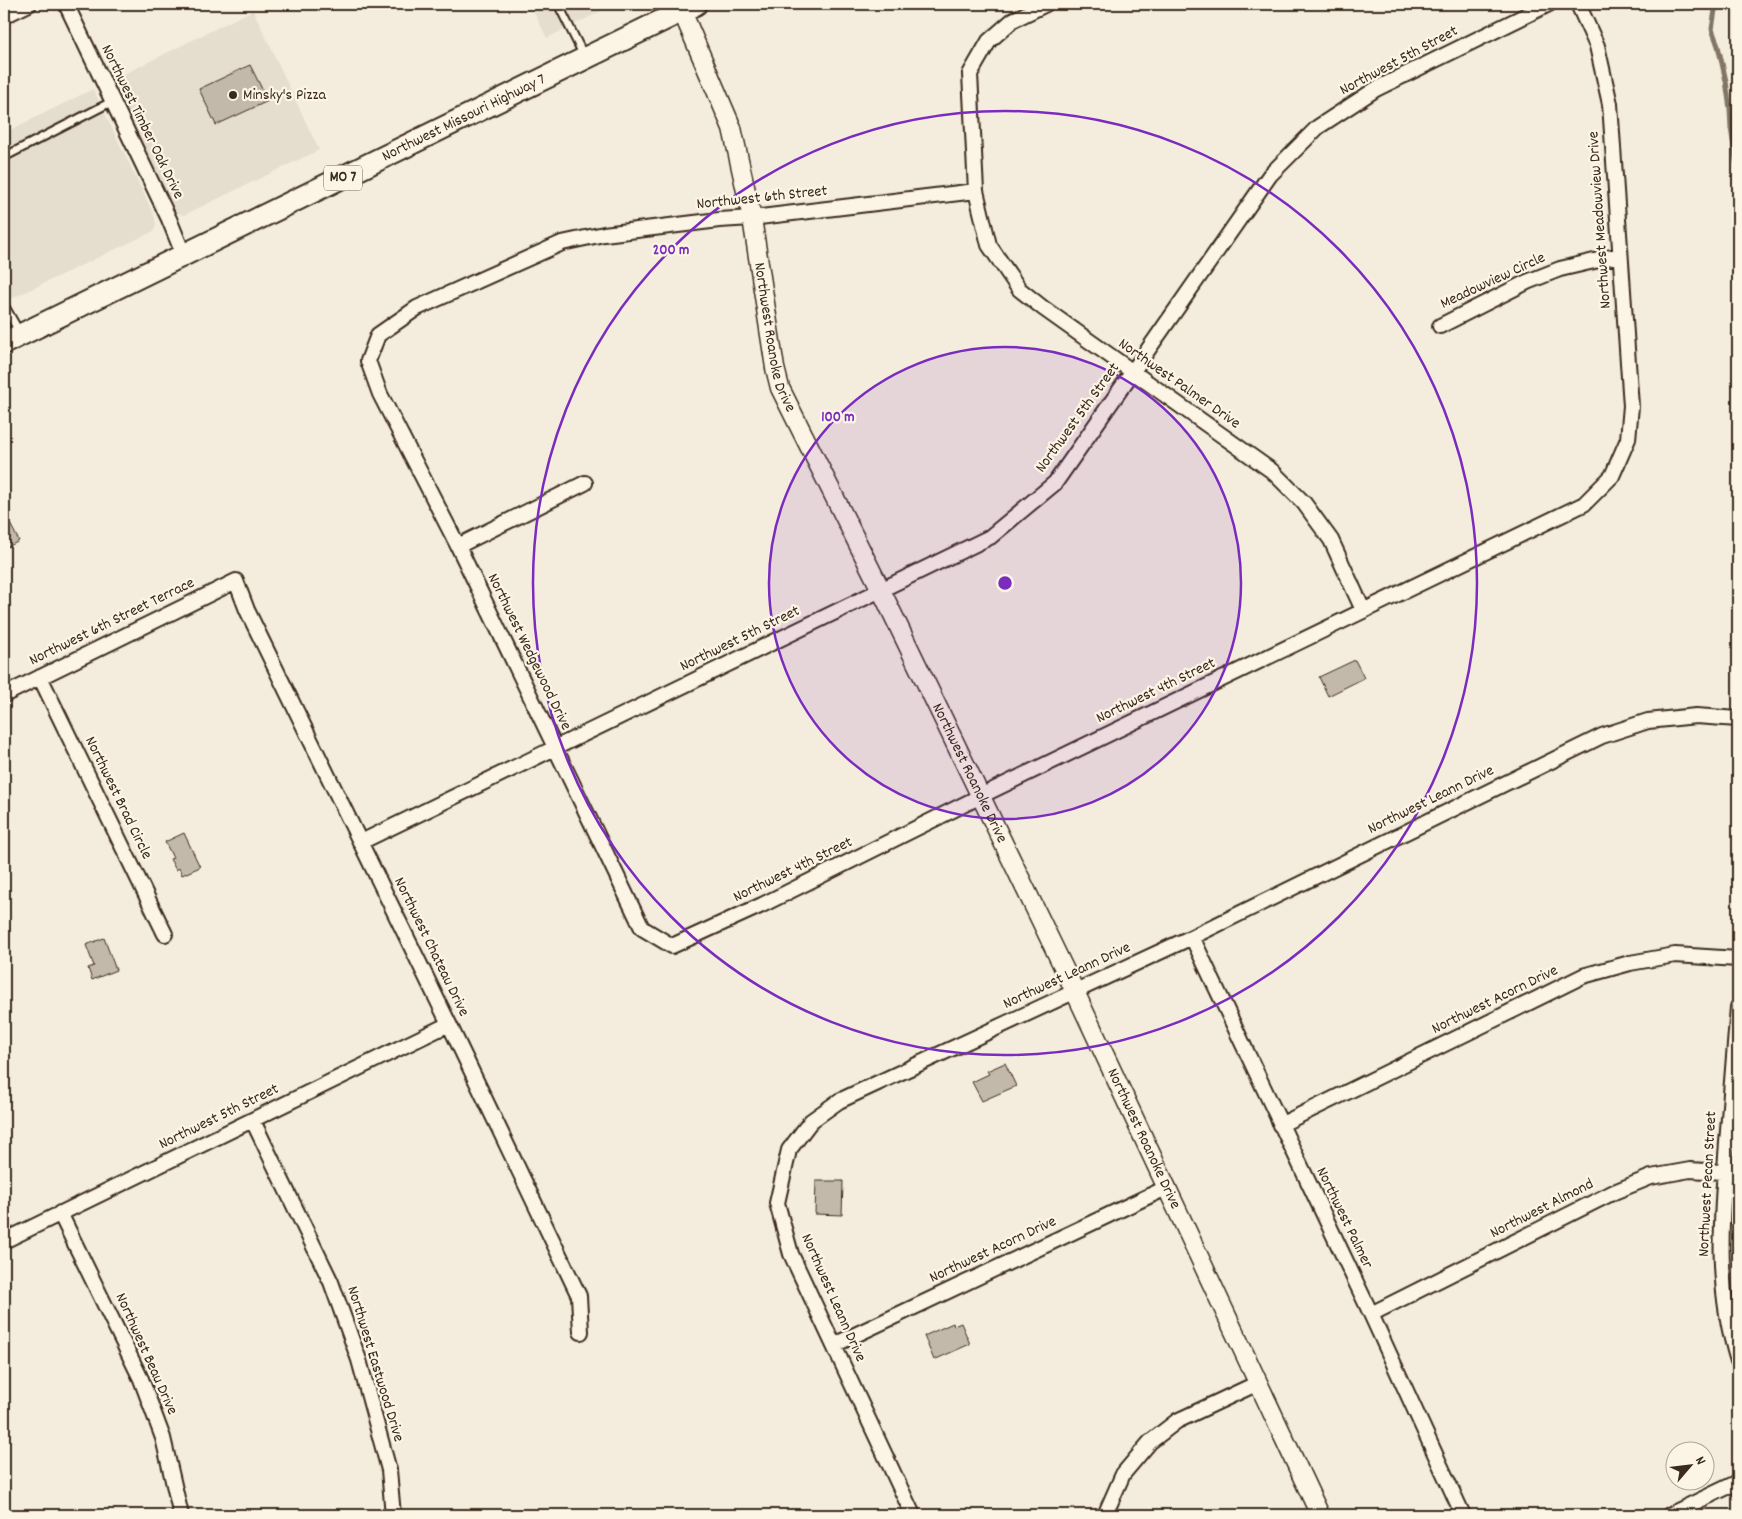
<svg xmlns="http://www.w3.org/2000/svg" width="1742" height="1519" font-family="Dekko,sans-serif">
	<rect width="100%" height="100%" fill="#f4eddd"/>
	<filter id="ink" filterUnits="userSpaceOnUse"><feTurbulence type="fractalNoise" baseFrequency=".02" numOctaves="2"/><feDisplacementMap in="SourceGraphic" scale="10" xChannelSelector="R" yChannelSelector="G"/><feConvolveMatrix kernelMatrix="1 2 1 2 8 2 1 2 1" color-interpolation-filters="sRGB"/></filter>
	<g filter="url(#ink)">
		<path fill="#e5ddce" d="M530,4h86l-69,34z
			M253,10l66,140 -135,65 -7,-2 -4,-5 -61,-128z
			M93,89l61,126 2,9 -2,7 -150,71v-169z"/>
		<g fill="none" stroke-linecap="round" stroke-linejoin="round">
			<path stroke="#817466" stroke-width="5" d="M1716,4l-4,25 6,17 8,35 4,28 1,19 7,45
				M1738,281v11"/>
		</g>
		<path fill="#c3b9aa" stroke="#3b2a1e" d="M250,65l18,36 -52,24 -17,-36z
			M4,512l15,29 -15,8z
			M1355,660l9,18 -36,18 -9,-19z
			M184,833l16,34 -18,8 -3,-7 -3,2 -6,-11 3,-1 -8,-16z
			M104,938l12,32 -24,10 -4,-12 6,-2 -8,-21z
			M1005,1063l11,23 -34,15 -10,-19 17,-8 -2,-3z
			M816,1181h27l-1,34 -27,-1z
			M953,1323l1,3 7,-3 9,21 -36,16 -10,-24z"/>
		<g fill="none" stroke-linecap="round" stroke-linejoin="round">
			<g stroke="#3b2a1e" stroke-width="11">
				<path id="service" d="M558,4l26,52
					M4,157l109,-56
					M4,305l16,28"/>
			</g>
			<g stroke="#3b2a1e" stroke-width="18">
				<path id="minor" d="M66,4l103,215 15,37
					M1046,4l-33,16 -24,21 -19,33 6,117 13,54 30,44 24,19 229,163 32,32 27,37 32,70
					M4,16l25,-12
					M976,191l-224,27 -33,2 -115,14 -42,9 -145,65 -39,27 -10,26 12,33 78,152 184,382 30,18 90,-41 231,-115 591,-286 28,-28 16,-37 3,-33 -21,-302 -13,-58 -19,-42
					M1440,326l87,-44 33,-13 60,-14
					M458,546l127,-63
					M40,677l125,257
					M4,695l232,-114 11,29 202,414 130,272 2,36
					M361,842l629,-305 65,-54 215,-308 48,-48 58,-38 173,-85
					M1192,937l179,377 92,201
					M1738,1007c-4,45 -7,91 -11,136 -6,76 -12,144 11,218
					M253,1121l78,161 28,78 30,110 4,45
					M1280,1125l303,-149 47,-13 45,-8 63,4
					M60,1213l81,166 22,59 18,77
					M4,1241l445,-217
					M1371,1314l243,-122 37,-15 39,-7 48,3
					M834,1345l334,-158
					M913,1515l-122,-261 -14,-51 12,-53 22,-29 28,-20 353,-164 410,-201 46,-15 48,-5 42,3
					M1105,1515l18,-41 27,-32 27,-21 81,-38
					M1669,1515l69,-33"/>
			</g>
			<g stroke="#3b2a1e" stroke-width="21">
				<g id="tertiary">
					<path id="s1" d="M682,11l50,117 20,90 23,150 5,20 101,202 189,391 250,534"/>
				</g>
			</g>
			<g stroke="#3b2a1e" stroke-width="25">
				<g id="primary">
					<path id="s2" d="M4,343l692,-339"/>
				</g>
			</g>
			<use href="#service" stroke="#fcf5e5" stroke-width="7"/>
			<use href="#minor" stroke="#fcf5e5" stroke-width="14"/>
			<use href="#tertiary" stroke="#fcf5e5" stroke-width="18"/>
			<use href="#primary" stroke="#fcf5e5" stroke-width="21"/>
		</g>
	</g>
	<circle cx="1005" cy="583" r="236" fill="#7b2cbf" fill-opacity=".12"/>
	<g fill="none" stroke="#7b2cbf" stroke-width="2.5">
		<circle cx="1005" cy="583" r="236"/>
		<circle cx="1005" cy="583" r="472"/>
	</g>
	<circle fill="#3b2a1e" stroke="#fcf5e5" stroke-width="2" cx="233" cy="95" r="5"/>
	<g text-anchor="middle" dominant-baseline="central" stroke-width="4.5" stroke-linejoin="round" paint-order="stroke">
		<rect fill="#fcf5e5" stroke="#75675a" stroke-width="1" x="324" y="165.5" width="38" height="25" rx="4"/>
		<g font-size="15" font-weight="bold" fill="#3b2a1e">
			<text x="343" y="178">MO 7</text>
		</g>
		<g font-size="16" fill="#3b2a1e" stroke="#fcf5e5">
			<text transform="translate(1399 61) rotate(-28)">Northwest 5th Street</text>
			<text stroke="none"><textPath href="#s2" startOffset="512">Northwest Missouri Highway 7</textPath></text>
			<text transform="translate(142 122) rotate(64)">Northwest Timber Oak Drive</text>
			<text transform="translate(762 198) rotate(-6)">Northwest 6th Street</text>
			<text transform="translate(1600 220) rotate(-94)">Northwest Meadowview Drive</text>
			<text transform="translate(1493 281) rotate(-25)">Meadowview Circle</text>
			<text stroke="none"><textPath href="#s1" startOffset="341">Northwest Roanoke Drive</textPath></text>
			<text transform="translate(1179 384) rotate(35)">Northwest Palmer Drive</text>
			<text transform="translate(1078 418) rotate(-54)">Northwest 5th Street</text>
			<text transform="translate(112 622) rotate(-26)">Northwest 6th Street Terrace</text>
			<text transform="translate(740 639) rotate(-26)">Northwest 5th Street</text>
			<text transform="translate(529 652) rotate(64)">Northwest Wedgewood Drive</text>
			<text transform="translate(1156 691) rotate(-26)">Northwest 4th Street</text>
			<text stroke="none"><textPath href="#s1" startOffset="821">Northwest Roanoke Drive</textPath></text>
			<text transform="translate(118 798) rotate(64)">Northwest Brad Circle</text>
			<text transform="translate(1431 800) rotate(-26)">Northwest Leann Drive</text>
			<text transform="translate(793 870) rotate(-26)">Northwest 4th Street</text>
			<text transform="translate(431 947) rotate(64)">Northwest Chateau Drive</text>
			<text transform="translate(1067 976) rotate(-25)">Northwest Leann Drive</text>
			<text transform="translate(1495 1000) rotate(-26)">Northwest Acorn Drive</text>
			<text transform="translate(219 1117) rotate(-26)">Northwest 5th Street</text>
			<text stroke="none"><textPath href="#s1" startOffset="1226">Northwest Roanoke Drive</textPath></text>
			<text transform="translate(1708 1184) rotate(-87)">Northwest Pecan Street</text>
			<text transform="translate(1542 1209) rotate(-27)">Northwest Almond</text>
			<text transform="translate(1344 1218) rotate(64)">Northwest Palmer</text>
			<text transform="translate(993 1250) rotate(-25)">Northwest Acorn Drive</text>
			<text transform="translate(833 1298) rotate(66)">Northwest Leann Drive</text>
			<text transform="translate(146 1354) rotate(66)">Northwest Beau Drive</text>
			<text transform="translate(375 1364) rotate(73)">Northwest Eastwood Drive</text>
		</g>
		<g font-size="16" fill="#3b2a1e" stroke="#fcf5e5" text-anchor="start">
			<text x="243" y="95">Minsky's Pizza</text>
		</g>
	</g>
	<circle cx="1005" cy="583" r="8" fill="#7b2cbf" stroke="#fcf5e5" stroke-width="2.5"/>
	<g font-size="15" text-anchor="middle" font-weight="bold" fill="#7b2cbf" stroke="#fcf5e5" stroke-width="4.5" stroke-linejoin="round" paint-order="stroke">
		<text x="671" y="254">200 m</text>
		<text x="838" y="421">100 m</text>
	</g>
	<rect width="1742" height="1519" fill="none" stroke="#fcf5e5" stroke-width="20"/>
	<rect x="10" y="10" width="1722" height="1499" fill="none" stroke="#3b2a1e" stroke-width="2" filter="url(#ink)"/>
	<g transform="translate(1690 1466) rotate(62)"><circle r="24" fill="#fcf5e5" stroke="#afa495"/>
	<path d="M0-4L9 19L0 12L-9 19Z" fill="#3b2a1e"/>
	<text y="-8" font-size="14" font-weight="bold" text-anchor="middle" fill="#3b2a1e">N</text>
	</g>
</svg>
